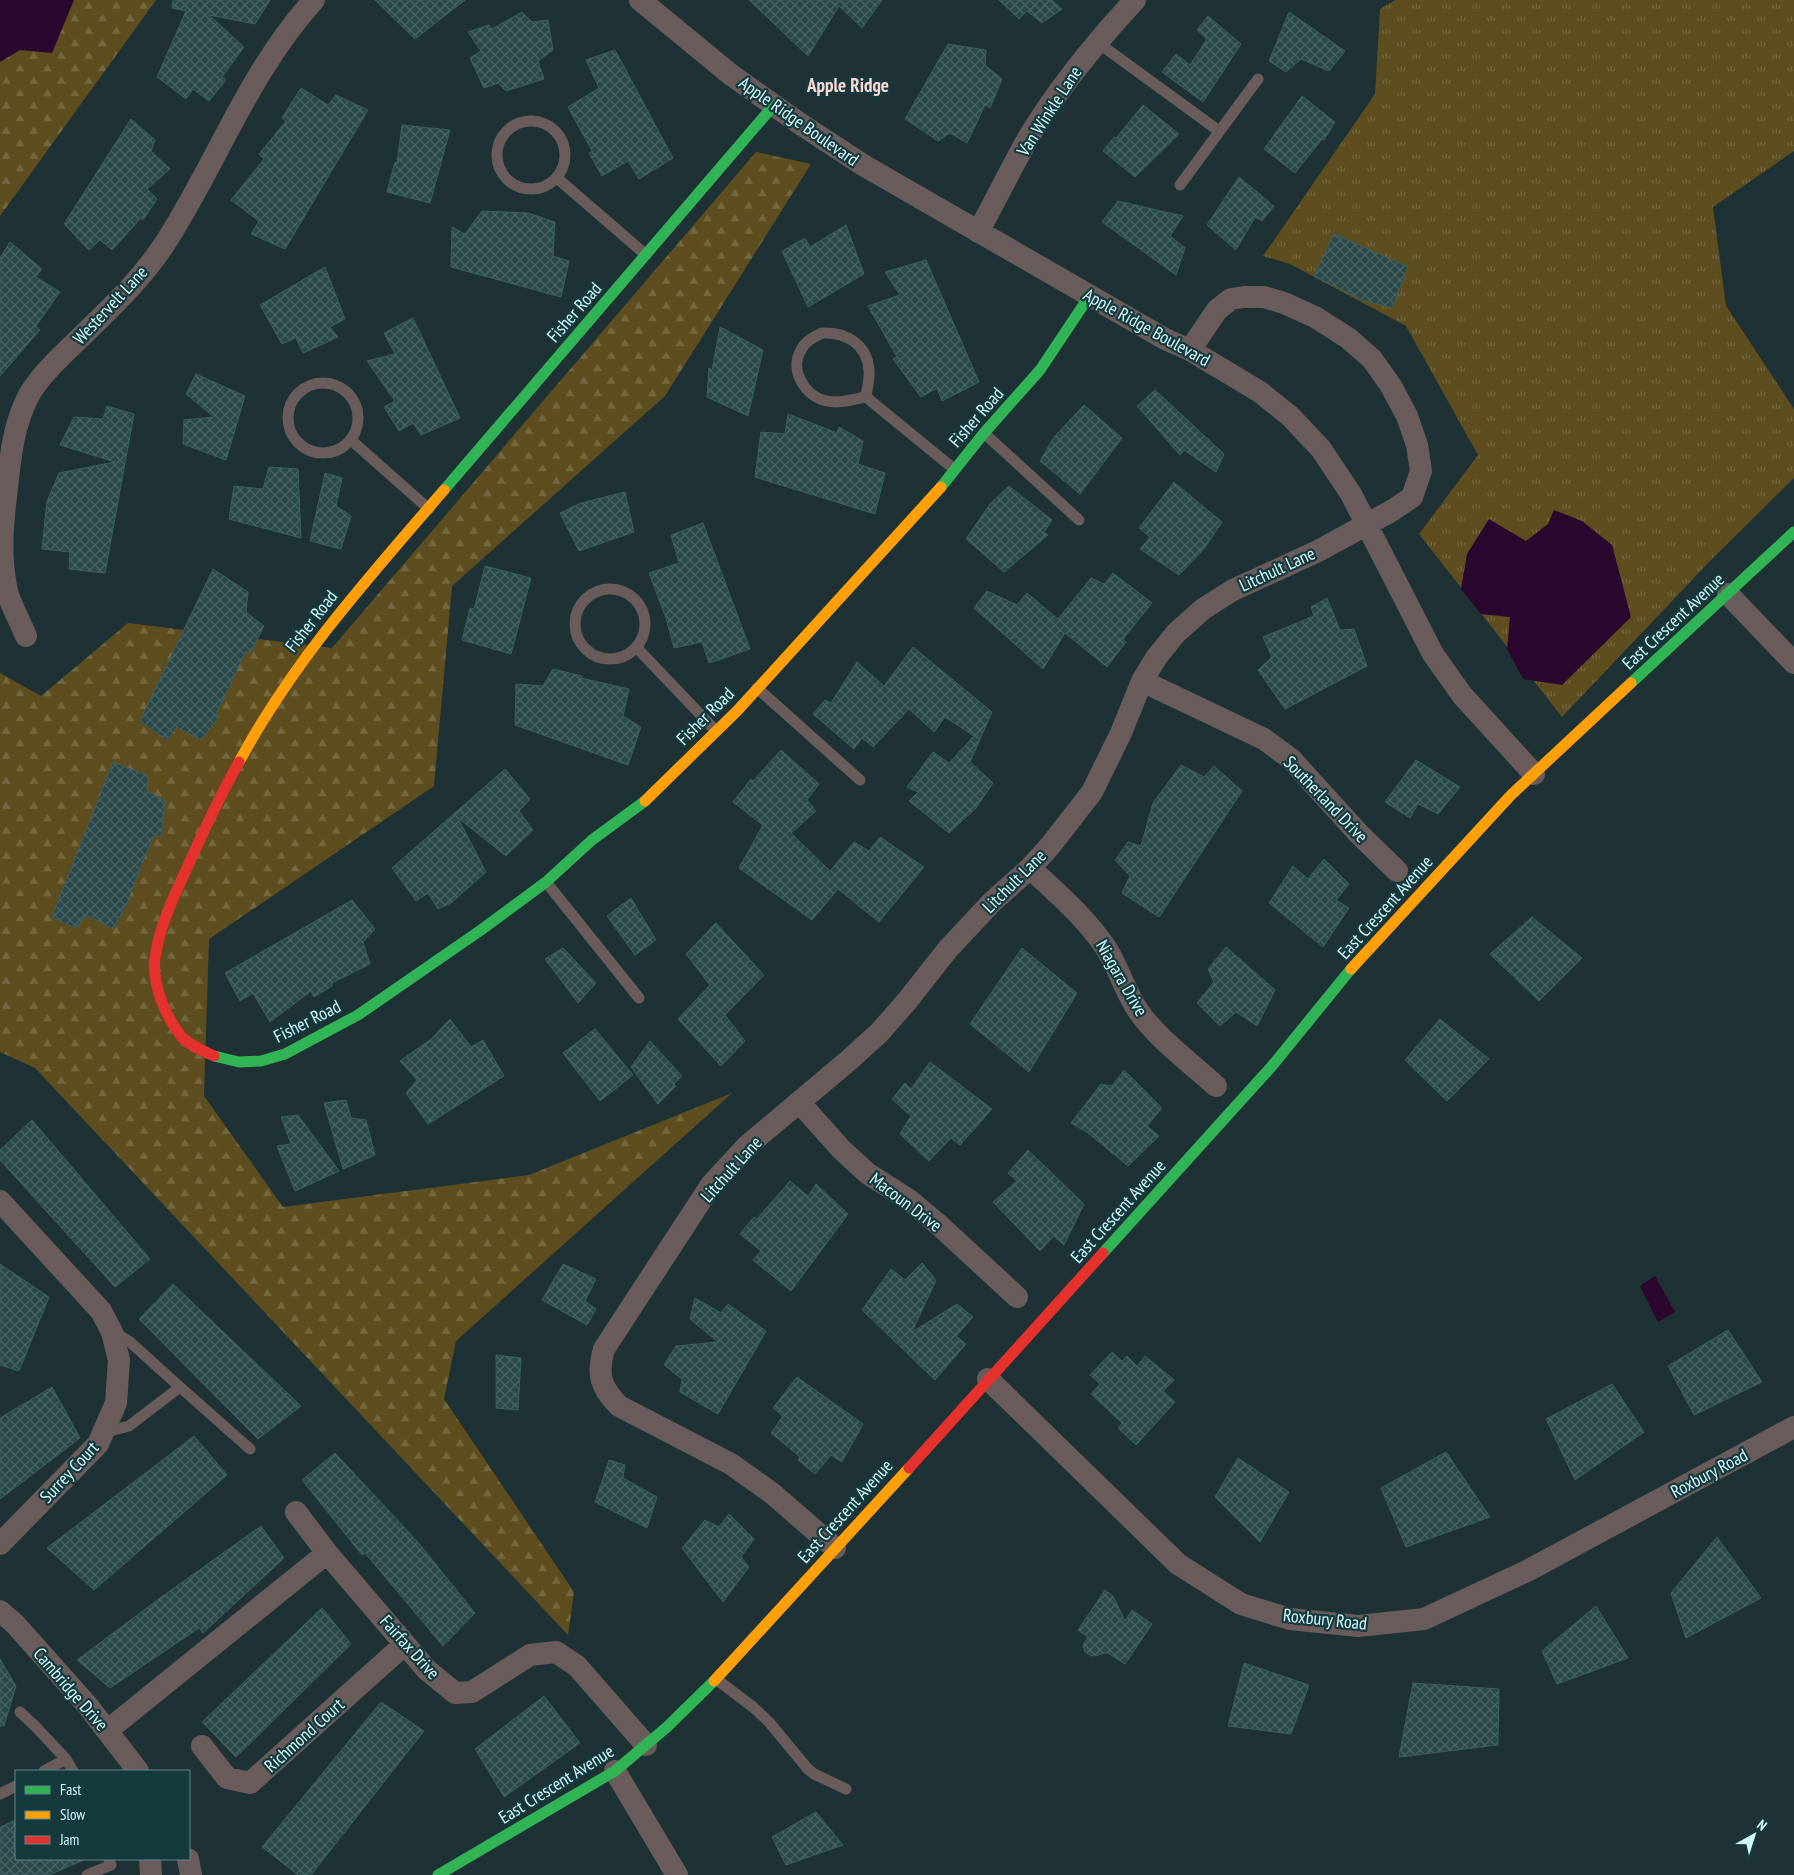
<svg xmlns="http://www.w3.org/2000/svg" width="1794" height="1875" font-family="'PT Sans Narrow',sans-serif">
	<defs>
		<pattern id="forest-firs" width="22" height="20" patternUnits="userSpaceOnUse" patternTransform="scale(1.25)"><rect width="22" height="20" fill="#5e4d1f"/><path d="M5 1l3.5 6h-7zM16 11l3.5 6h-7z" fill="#746841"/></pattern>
		<pattern id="park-tufts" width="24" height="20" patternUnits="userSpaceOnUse" patternTransform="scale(1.25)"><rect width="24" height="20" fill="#5e4d1f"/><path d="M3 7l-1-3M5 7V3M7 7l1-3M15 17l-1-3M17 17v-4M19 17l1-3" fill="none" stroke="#746841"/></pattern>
		<pattern id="building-cross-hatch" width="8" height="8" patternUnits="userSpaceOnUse" patternTransform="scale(1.25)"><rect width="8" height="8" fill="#2b494a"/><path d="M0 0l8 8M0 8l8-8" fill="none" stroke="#496465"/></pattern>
	</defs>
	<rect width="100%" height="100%" fill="#1e3235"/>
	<path fill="url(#forest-firs)" d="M0,0h156l-156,216z
		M756,152l55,12 -146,232 -213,190 -18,200 -225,153 -5,157 79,111 246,-32 203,-82 -276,248 -12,58 130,193 -6,43 -533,-567 -35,-16v-379l41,23 87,-73 204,25z"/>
	<path fill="url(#park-tufts)" d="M1395,0h399v151l-81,56 13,99 68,103v69l-84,83 -148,156 -143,-183 59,-79 -72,-129 -116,-62 -27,-8 112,-162 5,-85z"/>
	<path fill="#2b072f" d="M0,0h74l-22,53 -32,-3 -20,12z
		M1554,510l28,11 30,24 19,72 -69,68 -39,-6 -16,-30 3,-32 -29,-3 -20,-25 6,-35 22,-35 37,22 22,-17z
		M1655,1276l20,36 -17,10 -18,-36z"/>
	<path fill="url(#building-cross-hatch)" stroke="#395f5f" d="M173,0h97l-15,24 -46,-9 35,32 -22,30 4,3 -17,21 -16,-12 -7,10 -29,-22 29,-66 -14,-3z
		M375,0h90l-50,39z
		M749,0h133l-20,28 -23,-22 -31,50z
		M999,0h53l10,9 -20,14 -15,-12 -8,8z
		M522,12l10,10 16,-2 5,30 -15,11 6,18 -38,12 -8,-8 -14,5 -14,-30 11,-7 -13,-19 21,-7 3,4z
		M1289,12l56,39 -16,20 -28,-12 -15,13 -17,-11z
		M1208,16l33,28 -38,58 -41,-30 14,-18 14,11 17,-26 -10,-9z
		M948,44l38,6 -1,15 17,14 -12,29 -5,-3 -18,38 -17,-10 -12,8 -33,-22z
		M615,50l58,108 -34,21 -11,-18 -26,15 -13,-23 3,-2 -24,-44 31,-19 -13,-28z
		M301,88l27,17 8,-10 32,15 -83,139 -34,-15 8,-13 -28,-21 33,-41 -5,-5 27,-33 -4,-3z
		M1302,96l33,26 -11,18 -2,-1 -27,34 -31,-24z
		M1143,105l36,29 -44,43 -32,-26 11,-14 2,1z
		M131,119l24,21 -4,11 19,18 -23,20 10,10 -14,21 -2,-2 -29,32 -12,-10 -11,10 -25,-26z
		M402,125l48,5 -20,73 -43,-11 8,-30 2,1z
		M1239,177l35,29 -12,15 -7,-4 -19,33 -29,-25z
		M1118,201l65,15 -13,20 15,12 -9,27 -74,-53z
		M482,211l46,2 27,9 -2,34 16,5 -8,36 -110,-30 1,-40 13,7z
		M846,225l18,49 -56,33 -26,-56 23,-13 5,9z
		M1334,234l74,33 -16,41 -29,-8 -49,-24z
		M10,242l32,27 -6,8 24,15 -24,34 4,4 -40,46v-118z
		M926,260l53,122 -37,19 -5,-13 -16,9 -28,-38 4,-2 -29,-51 32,-11 -15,-23z
		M325,267l20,52 -15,8 8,10 -35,16 -7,-15 -14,6 -22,-39z
		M413,318l47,100 -39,17 -8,-12 -14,8 -15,-24 11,-6 -28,-40 28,-7 -11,-21z
		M720,327l43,23 -15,66 -41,-19 2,-29 3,2z
		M196,374l49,22 -19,64 -43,-16 1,-24 30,-3 -28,-23z
		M1155,390l69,64 -8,18 -32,-22 -4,5 -43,-49z
		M1084,405l38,33 -42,56 -40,-33 14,-24z
		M107,406l27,8 -29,159 -36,-4 1,-17 -28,-3 5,-48 12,-28 56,-11 -55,-17 14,-28 29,2z
		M788,414l49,19 2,-6 24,14 -5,23 27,9 -10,41 -120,-37 6,-45 24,2z
		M269,467l29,2 3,69 -72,-19 5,-33 29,3z
		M325,473l17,5 -6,28 15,10 -10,33 -31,-8z
		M1174,482l48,40 -18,27 -25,26 -39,-26 10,-12 -11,-9z
		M1009,486l43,34 -8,12 4,3 -44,37 -38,-33 24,-35z
		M625,492l9,40 -55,19 -19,-38 21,-10z
		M703,523l47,126 -41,14 -7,-21 -28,6 -8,-30 -17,-45 30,-10 -8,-28z
		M485,566l46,12 -20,76 -49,-14 8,-32 4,1z
		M213,569l35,23 -2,20 18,14 -14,27 -4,-2 -30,63 3,3 -18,23 -24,-13 -10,13 -27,-19z
		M1113,573l39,30 -29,36 3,3 -19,25 -42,-34 -22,36 -69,-61 13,-17 30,14 10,-12 31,26 33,-41 13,6z
		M1327,598l13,32 14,-1 13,37 -82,43 -27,-39 14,-13 -9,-20 51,-21 -3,-9z
		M913,647l79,65 -22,50 23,21 -17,25 -27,25 -40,-32 9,-9 -11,-5 26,-35 16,11 25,-27 -29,-19 -11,15 -25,-23 -36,38 -11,-9 -8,11 -41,-35 12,-14 6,3 26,-41 27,24z
		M553,669l29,7 -1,2 48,11 -6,27 18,11 -13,38 -113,-40 1,-41 27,2z
		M781,750l38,34 -12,16 9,11 -25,22 39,38 24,-29 15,9 11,-14 44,30 -45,55 -41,-33 -26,31 -73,-52 24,-43 -30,-23 18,-23 2,2z
		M1416,760l44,27 -22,27 -20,-10 -8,14 -25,-16z
		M113,762l35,14 -1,15 18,10 -4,36 -7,-3 -25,63 1,1 -17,31 -26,-14 -11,13 -24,-11z
		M1181,765l23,12 10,-11 28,25 -83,126 -37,-24 8,-17 -15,-16 13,-18 13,4 12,-43z
		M505,769l25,30 -11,12 14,19 -27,26 -48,-38 28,54 -35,31 -13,6 -10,-16 -12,8 -24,-33z
		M1324,859l25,25 -13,16 13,8 -26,39 -54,-44 24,-37 15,13z
		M631,898l25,42 -21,15 -28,-39z
		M352,900l23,29 -12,13 7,22 -38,19v3l-18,11 -3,-6 -41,31 -17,-29 -13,8 -15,-28z
		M1532,917l50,41 -43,43 -49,-47z
		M716,923l48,52 -39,40 20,26 -24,25 -43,-47 32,-34 -24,-31z
		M1226,947l49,43 -18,36 -21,-14 -16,14 -23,-23 17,-21 -6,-13z
		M563,948l33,35 -18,20 -33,-44z
		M1022,948l55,45 -48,79 -59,-48z
		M450,1019l21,28 12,-7 21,36 -76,48 -22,-31 11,-13 -17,-19 31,-22z
		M1440,1019l49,40 -42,42 -42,-41z
		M595,1029l38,46 -33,26 -37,-48z
		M650,1041l32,35 -8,8 2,2 -18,18 -27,-37z
		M930,1062l62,47 -32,36 -9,-7 -22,23 -29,-27 11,-18 -19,-17 13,-16 6,6z
		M1124,1070l38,38 -15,18 12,10 -31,30 -40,-33 -17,-10 30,-39 11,2z
		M346,1100l5,18 15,2 9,35 -32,14 -19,-66z
		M298,1115l41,56 -44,20 -18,-45 14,-2 -10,-27z
		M32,1120l118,139 -35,28 -115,-127v-10z
		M1028,1150l56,54 -20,41 -10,-9 -14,15 -47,-49 24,-21 -9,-8z
		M790,1181l18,15 8,-12 32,30 -57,77 -38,-31 8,-9 -21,-17 14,-17 3,2z
		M922,1263l14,17 -24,52 45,-28 16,13 -17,19 10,8 -31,36 -73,-70 29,-41 14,11z
		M0,1264l49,33 -30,74 -19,-6z
		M563,1264l33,15 -11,22 11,8 -9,16 -45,-25z
		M173,1284l128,122 -43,33 -119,-120z
		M695,1298l26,15 7,-9 38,27 -48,83 -38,-22 2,-13 -18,-14 12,-19 42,-4 -28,-23z
		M1728,1330l34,52 -68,33 -26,-49z
		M1112,1352l10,9 5,-5 10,10 8,-10 29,24 -11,11 12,11 -39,43 -18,-17 4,-5 -31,-29 9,-10 -10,-9z
		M496,1355l25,3 -3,52 -22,-2z
		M797,1377l66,47 -21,38 -11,-7 -16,19 -17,-14 2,-3 -29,-24 12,-17 -10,-8z
		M1612,1384l32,48 -69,48 -29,-61z
		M52,1387l28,51 -80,61v-81z
		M194,1436l33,39 -133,115 -47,-42z
		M1446,1452l44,65 -84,30 -25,-59z
		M335,1453l82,88 58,72 -32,33 -78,-93 -3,2 -60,-75z
		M1238,1458l51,34 -29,50 -45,-45z
		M609,1460l16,5 -2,13 34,19 -10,31 -52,-26z
		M729,1514l25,25 -13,18 8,10 -26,35 -41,-54 23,-28 14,7z
		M261,1526l23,32 -81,75 -4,-5 -89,60 -33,-28 83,-62z
		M1717,1537l44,61 -75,40 -15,-45z
		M1105,1590l8,6 12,25 7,-11 20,14 -27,40 -17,-11 -16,3 -7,-4 -2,-7 5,-8 -10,-7z
		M1596,1606l32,52 -71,26 -15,-33z
		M322,1608l29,36 -115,113 -34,-35z
		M0,1659l16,27 -12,40h-4z
		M1244,1663l65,22 -18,49 -63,-8z
		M1413,1683l86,6 -1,56 -99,12z
		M544,1696l36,47 -76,54 -29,-48z
		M381,1702l43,29 -113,144h-13l-36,-28z
		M816,1812l27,33 -57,20 -14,-28z
		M16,1820v39h70l-37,16h-49v-48z"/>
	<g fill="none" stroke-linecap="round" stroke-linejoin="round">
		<path stroke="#6a5c5a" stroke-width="11" d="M1097,42l122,89
			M497 155a34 34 0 1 1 68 0a34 34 0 1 1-68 0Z
			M557,178l89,77
			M1180,185l78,-106
			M822,333c24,-1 45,11 47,37 1,8 -2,18 -3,27 -13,2 -26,7 -39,4 -22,-4 -38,-31 -26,-51 4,-9 13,-13 21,-17z
			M288 418a35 35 0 1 1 70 0a35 35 0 1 1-70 0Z
			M866,397l88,72
			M984,433l95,87
			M351,440l78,69
			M575 624a35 35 0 1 1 70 0a35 35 0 1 1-70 0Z
			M636,647l80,84
			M757,688l103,92
			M546,882l93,116
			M114,1332l16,10 50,45
			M103,1433l26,-7 51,-39 70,62
			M716,1679l37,28 16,15 38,46 7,6 32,15
			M20,1712l15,14 31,33
			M44,1771l22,-12 7,12
			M0,1794l16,-8
			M87,1875l24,-10 -2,-6"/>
		<path stroke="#6a5c5a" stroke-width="22" d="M640,0l90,74 69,49 64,42 302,174 25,11 70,42 30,24 31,33 30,45 82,160 29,41 72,79
			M978,232c18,-32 34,-66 52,-97 30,-49 66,-93 105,-135
			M1728,594l66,69
			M26,636c-6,-15 -15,-30 -19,-45 -7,-33 -5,-61 -1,-94 4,-35 6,-70 23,-102 13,-23 40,-46 58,-64 30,-29 60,-58 82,-94 49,-78 82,-168 145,-237
			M1142,681l122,58 27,20 68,75 38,37
			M1030,868c27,25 55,49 76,80 13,20 19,44 33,64 17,25 54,53 77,74
			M799,1102l42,47 26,24 42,27 30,25 78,72
			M0,1201l101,110 11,21 7,28 -3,43 -18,41 -98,100
			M988,1379l190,185 63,40 49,15 68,7 66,-7 103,-48 267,-144
			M296,1512l31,41 100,117 28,23 17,-1 58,-37 26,-3 21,14 69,79
			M835,1548l-62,-54 -42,-30 -112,-58c-19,-19 -22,-32 -15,-57l107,-164 36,-39 101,-85 31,-28 28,-32 41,-52 45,-48 37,-33 20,-22 42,-54 29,-59 21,-52 14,-23 20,-25 27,-24 30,-19 85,-39 75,-41 19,-13 9,-26 -4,-26 -10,-29 -16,-30 -19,-27 -24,-21 -33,-21 -31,-14 -20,-6h-20l-13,2 -14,11 -27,40
			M0,1611l15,13 73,82 50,65
			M108,1730l219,-177
			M202,1746l25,32 23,5 155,-139
			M615,1771l62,104
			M150,1859l1,16
			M188,1859l3,16"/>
		<path stroke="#30b455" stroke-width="11" d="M941,487l43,-54 56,-63 50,-75
			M444,490l330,-385
			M1631,683l163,-151
			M214,1056l25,6 22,-1 24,-7 73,-39 123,-85 65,-48 46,-42 53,-39
			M1103,1253l169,-187 79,-97
			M438,1875l177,-104 52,-44 47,-46"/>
		<path stroke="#ff9f0a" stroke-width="11" d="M239,762c55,-102 130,-185 205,-272
			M645,801l92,-90 204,-224
			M1351,969l160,-174 120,-112
			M714,1681l195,-213"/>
		<path stroke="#e5322d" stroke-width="11" d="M214,1056c-11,-5 -25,-11 -33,-20 -16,-20 -29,-52 -26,-78 4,-31 19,-62 32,-90 16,-36 33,-72 52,-106
			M909,1468l194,-215"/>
	</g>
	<g text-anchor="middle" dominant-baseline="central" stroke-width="4.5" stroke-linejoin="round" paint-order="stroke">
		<g font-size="18" fill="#d1faff" stroke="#153a3e">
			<text transform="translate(1049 111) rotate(-57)">Van Winkle Lane</text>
			<text transform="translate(799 121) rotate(35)">Apple Ridge Boulevard</text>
			<text transform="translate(110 305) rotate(-47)">Westervelt Lane</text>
			<text transform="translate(574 312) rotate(-49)">Fisher Road</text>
			<text transform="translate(1147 327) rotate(29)">Apple Ridge Boulevard</text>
			<text transform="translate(976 417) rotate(-49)">Fisher Road</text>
			<text transform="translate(1277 569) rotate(-25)">Litchult Lane</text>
			<text transform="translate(311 621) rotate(-52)">Fisher Road</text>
			<text transform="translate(1673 621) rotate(-43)">East Crescent Avenue</text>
			<text transform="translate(705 716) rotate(-45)">Fisher Road</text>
			<text transform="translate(1326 799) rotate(46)">Southerland Drive</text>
			<text transform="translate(1014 881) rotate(-45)">Litchult Lane</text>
			<text transform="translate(1385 907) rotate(-48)">East Crescent Avenue</text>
			<text transform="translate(1122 978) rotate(60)">Niagara Drive</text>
			<text transform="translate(307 1021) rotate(-27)">Fisher Road</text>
			<text transform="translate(731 1169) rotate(-48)">Litchult Lane</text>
			<text transform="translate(906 1202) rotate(37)">Macoun Drive</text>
			<text transform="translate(1118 1211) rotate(-48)">East Crescent Avenue</text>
			<text transform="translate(69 1472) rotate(-47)">Surrey Court</text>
			<text transform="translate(1709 1473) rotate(-28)">Roxbury Road</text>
			<text transform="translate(845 1511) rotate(-48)">East Crescent Avenue</text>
			<text transform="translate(1325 1619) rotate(6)">Roxbury Road</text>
			<text transform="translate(410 1647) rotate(48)">Fairfax Drive</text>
			<text transform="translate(71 1689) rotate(49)">Cambridge Drive</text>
			<text transform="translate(304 1735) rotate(-42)">Richmond Court</text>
			<text transform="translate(556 1784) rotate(-32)">East Crescent Avenue</text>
		</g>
		<g font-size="19" font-weight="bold" fill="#fbd8d4" stroke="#153a3e">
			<text x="848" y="85">Apple Ridge</text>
		</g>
	</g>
	<rect x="15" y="1770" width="175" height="90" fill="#153a3e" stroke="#60878b"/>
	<rect x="25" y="1786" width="25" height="8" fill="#30b455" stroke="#60878b"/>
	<text x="60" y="1795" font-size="15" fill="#d1faff">Fast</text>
	<rect x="25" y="1811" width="25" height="8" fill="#ff9f0a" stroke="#60878b"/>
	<text x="60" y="1820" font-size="15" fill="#d1faff">Slow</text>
	<rect x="25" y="1836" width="25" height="8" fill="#e5322d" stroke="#60878b"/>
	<text x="60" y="1845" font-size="15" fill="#d1faff">Jam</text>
	<g transform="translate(1754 1835) rotate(39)" stroke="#153a3e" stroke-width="4" paint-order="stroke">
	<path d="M0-4L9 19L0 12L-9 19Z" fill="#d1faff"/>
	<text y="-8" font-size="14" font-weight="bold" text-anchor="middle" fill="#d1faff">N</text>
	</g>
</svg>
